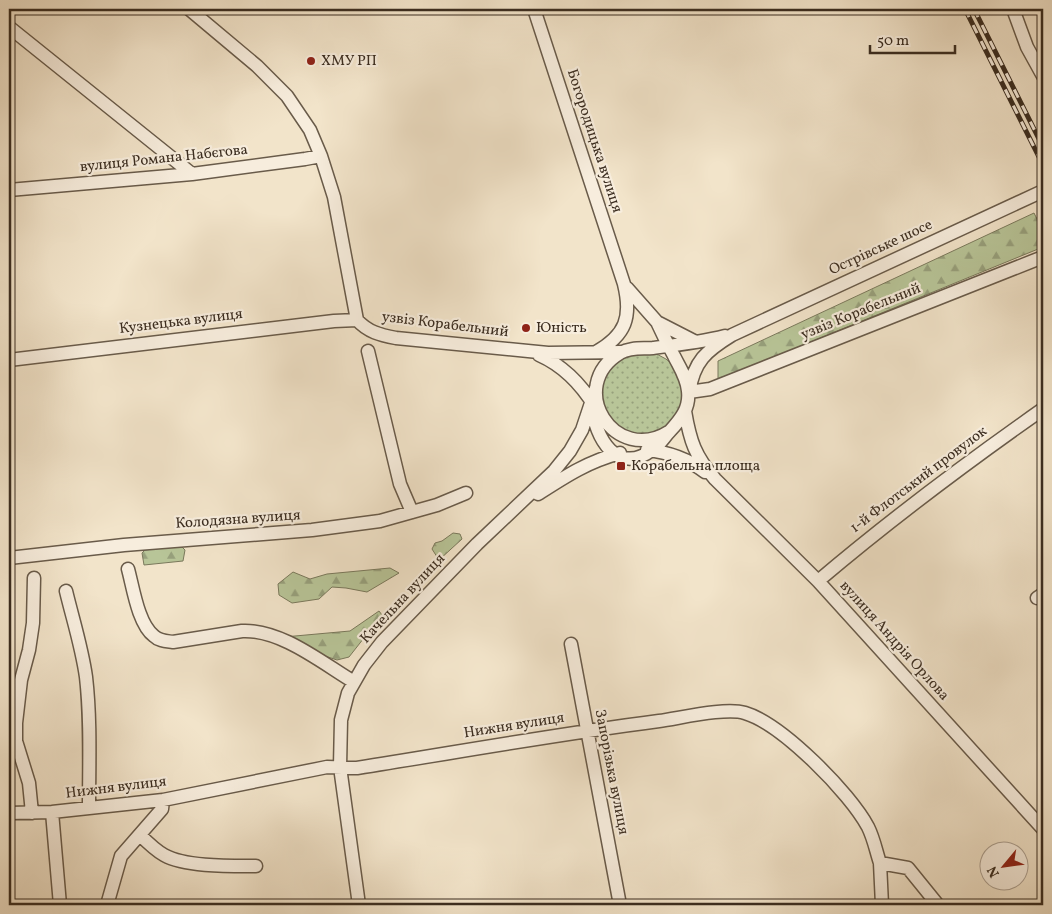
<svg xmlns="http://www.w3.org/2000/svg" width="1052" height="914" font-family="Vollkorn,serif">
	<defs>
		<pattern id="grass-dots" width="8" height="8" patternUnits="userSpaceOnUse" patternTransform="scale(1.25)"><rect width="8" height="8" fill="#b8c598"/><path d="M2 2h.1M6 6h.1" fill="none" stroke="#97a07c" stroke-width="1.8" stroke-linecap="round"/></pattern>
		<pattern id="forest-firs" width="22" height="20" patternUnits="userSpaceOnUse" patternTransform="scale(1.25)"><rect width="22" height="20" fill="#b8c598"/><path d="M5 1l3.5 6h-7zM16 11l3.5 6h-7z" fill="#97a07c"/></pattern>
	</defs>
	<rect width="100%" height="100%" fill="#f2e4ca"/>
	<filter id="stains"><feTurbulence type="fractalNoise" baseFrequency=".004" numOctaves="4"/><feColorMatrix values="0 0 0 0 .2 0 0 0 0 .09 0 0 0 0 .02 0 0 0 .5 -.17"/></filter>
	<radialGradient id="worn" r=".72"><stop offset=".6" stop-color="#630" stop-opacity="0"/><stop offset="1" stop-color="#630" stop-opacity=".3"/></radialGradient>
	<path fill="url(#grass-dots)" stroke="#7a795c" d="M602 393a41 41 0 1 1 82 0a41 41 0 1 1-82 0Z"/>
	<path fill="url(#forest-firs)" stroke="#7a795c" d="M1034,213l9,18v16l-325,133v-19z
		M453,533l7,1 2,5 -23,21 -7,-11 3,-6 7,-2z
		M181,546l4,4 -2,11 -39,4 -2,-12 3,-3z
		M390,568l9,5 -32,19 -21,-4 -14,-1 -13,12 -27,4 -13,-8 -1,-11 15,-12 17,7 17,-5z
		M379,611l3,4 -33,42 -12,3 -12,-4 -41,-19 66,-6z"/>
	<g fill="none" stroke-linecap="round" stroke-linejoin="round">
		<g stroke="#695b4a" stroke-width="15">
			<path id="minor" d="M189,9l68,57 30,30 23,34 11,26 13,41 23,123
				M534,9l90,275c8,33 2,51 -28,68
				M1013,9l14,38 16,29
				M9,27l183,147
				M9,190l183,-16 113,-15 16,-3
				M627,288l30,34 37,19
				M357,320c11,12 23,15 39,18l152,15 73,-1
				M368,351l32,133 12,28
				M539,355c25,11 42,29 56,52
				M9,360l325,-39 23,-1
				M689,392c5,-31 17,-41 43,-57l311,-144
				M689,392l21,-3 333,-132
				M592,406c3,32 25,70 60,44 8,-5 12,-13 18,-19 11,-12 20,-23 18,-40 -1,-13 -8,-23 -14,-35 -6,-11 -12,-23 -17,-34
				M685,411c5,30 10,45 30,68l103,102 225,248
				M670,431c-56,36 -105,-45 -50,-78 11,-6 22,-4 33,-5 24,-3 49,-6 72,-12
				M647,450c21,2 41,9 58,22
				M538,494c28,-18 49,-32 82,-41
				M9,558l115,-13 188,-15 68,-9 57,-16 29,-12
				M128,569c5,18 10,55 26,67 5,5 12,5 19,6l69,-11c39,-2 80,32 112,51
				M818,581c72,-61 148,-118 225,-172
				M66,591c7,29 16,57 20,86 5,43 3,88 3,131
				M1037,598l6,-4
				M571,644l49,261
				M52,812l8,93
				M9,813l43,-1 111,-12 164,-33 30,1c101,-16 201,-34 302,-47 22,-3 67,-14 86,-8 37,11 105,80 123,114 6,12 8,24 12,36l28,5 30,37
				M32,813l-3,-30 -13,-42v-18l5,-43 8,-30 4,-27 1,-45
				M140,835c7,7 15,15 24,20 21,12 67,11 92,11
				M880,863l2,42
				M107,905l14,-49 41,-47 1,-9
				M359,905l-19,-138 1,-47 7,-27 16,-28 18,-23 95,-98 77,-73 16,-20 12,-21 14,-42"/>
		</g>
		<use href="#minor" stroke="#f7eddd" stroke-width="12"/>
		<g stroke="#3b2d20" stroke-width="5">
			<path id="rail" d="M965,9l78,156
				M974,9l69,138"/>
		</g>
		<use href="#rail" stroke="#f7eddd" stroke-width="3" stroke-dasharray="9" stroke-linecap="butt"/>
	</g>
	<g fill="#8f2418" stroke="#f7eddd" stroke-width="2">
		<circle cx="311" cy="61" r="5"/>
		<circle cx="526" cy="328" r="5"/>
		<rect x="616" y="461" width="10" height="10" rx="2.5"/>
	</g>
	<g text-anchor="middle" dominant-baseline="central" stroke-width="4.5" stroke-linejoin="round" paint-order="stroke">
		<g font-size="15" fill="#3b2d20" stroke="#f7eddd" text-anchor="start">
			<text x="321" y="61">ХМУ РП</text>
			<text x="536" y="328">Юність</text>
			<text x="631" y="466">Корабельна площа</text>
		</g>
		<g font-size="15" fill="#3b2d20" stroke="#f7eddd">
			<text transform="translate(594 141) rotate(72)">Богородицька вулиця</text>
			<text transform="translate(164 159) rotate(-6)">вулиця Романа Набєгова</text>
			<text transform="translate(881 248) rotate(-25)">Острівське шосе</text>
			<text transform="translate(861 312) rotate(-22)">узвіз Корабельний</text>
			<text transform="translate(181 322) rotate(-7)">Кузнецька вулиця</text>
			<text transform="translate(445 325) rotate(7)">узвіз Корабельний</text>
			<text transform="translate(919 480) rotate(-37)">1-й Флотський провулок</text>
			<text transform="translate(238 520) rotate(-4)">Колодязна вулиця</text>
			<text transform="translate(403 599) rotate(-47)">Качельна вулиця</text>
			<text transform="translate(894 641) rotate(48)">вулиця Андрія Орлова</text>
			<text transform="translate(514 726) rotate(-9)">Нижня вулиця</text>
			<text transform="translate(611 772) rotate(79)">Запорізька вулиця</text>
			<text transform="translate(116 788) rotate(-7)">Нижня вулиця</text>
		</g>
	</g>
	<rect width="1052" height="914" fill="none" stroke="#f2e4ca" stroke-width="30"/>
	<rect x="10" y="10" width="1032" height="894" fill="none" stroke="#3b2d20" stroke-width="2.5"/>
	<rect x="15" y="15" width="1022" height="884" fill="none" stroke="#3b2d20"/>
	<g transform="translate(1004 866) rotate(241)"><circle r="24" fill="#f7eddd" stroke="#aca091"/>
	<path d="M0-4L9 19L0 12L-9 19Z" fill="#8f2418"/>
	<text y="-8" font-size="14" font-weight="bold" text-anchor="middle" fill="#3b2d20">N</text>
	</g>
	<path d="M870 45v8h85v-8" fill="none" stroke="#3b2d20" stroke-width="2.5"/>
	<text x="877" y="45" font-size="15" fill="#3b2d20" stroke="#f7eddd" stroke-width="4" paint-order="stroke">50 m</text>
	<rect width="100%" height="100%" filter="url(#stains)"/>
	<rect width="100%" height="100%" fill="url(#worn)"/>
</svg>
